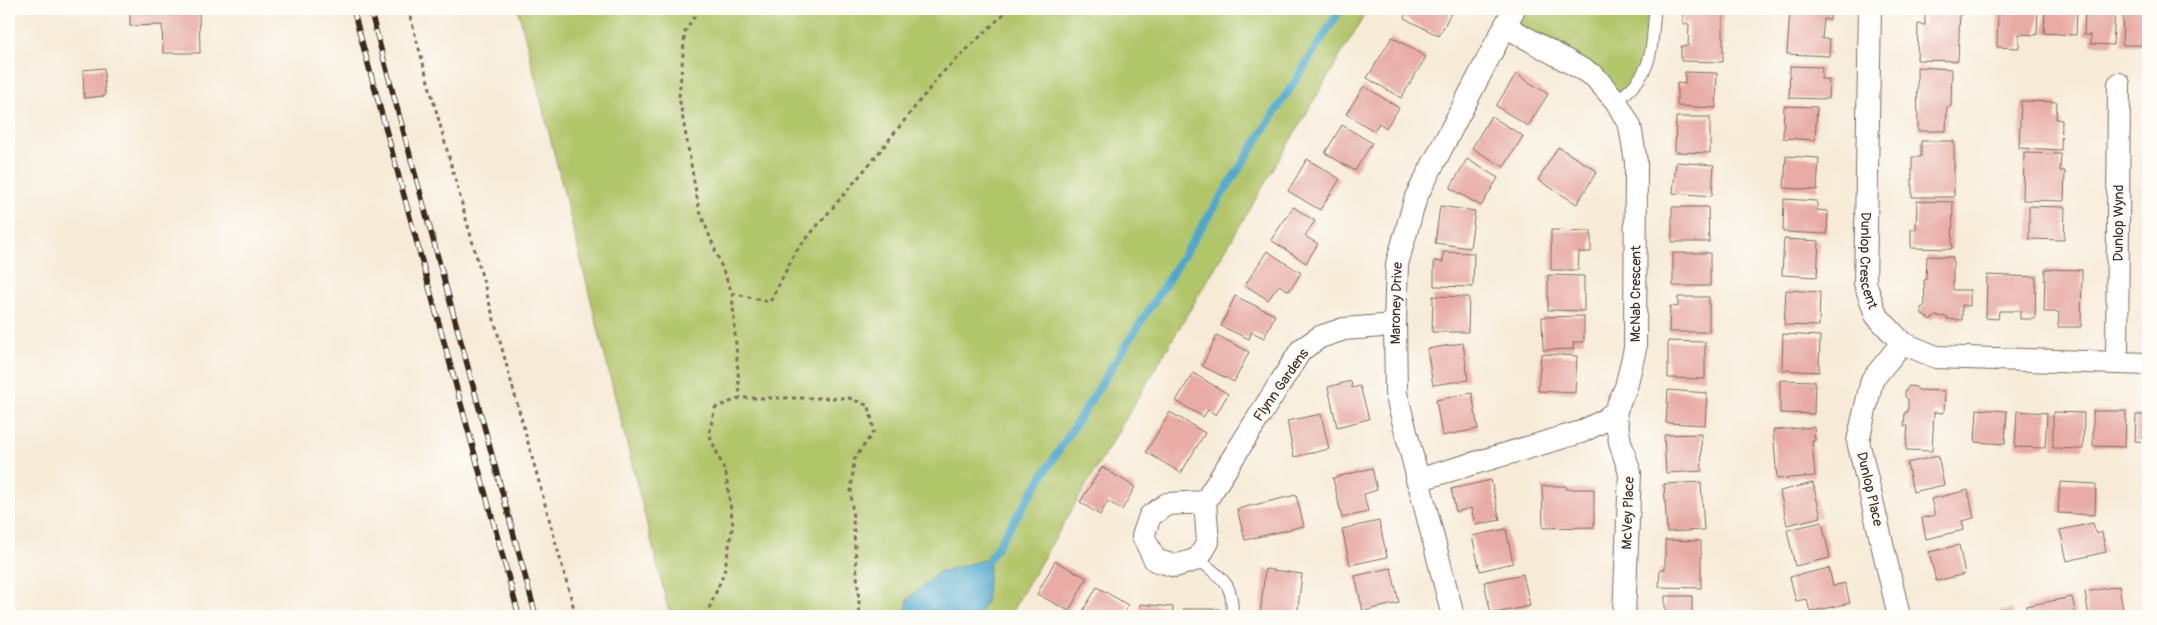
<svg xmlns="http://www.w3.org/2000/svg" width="2157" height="625" font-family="Pangolin,sans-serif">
	<rect width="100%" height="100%" fill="#fdfcf7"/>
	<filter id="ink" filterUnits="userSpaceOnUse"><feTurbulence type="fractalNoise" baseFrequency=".02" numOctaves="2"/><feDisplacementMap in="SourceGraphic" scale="10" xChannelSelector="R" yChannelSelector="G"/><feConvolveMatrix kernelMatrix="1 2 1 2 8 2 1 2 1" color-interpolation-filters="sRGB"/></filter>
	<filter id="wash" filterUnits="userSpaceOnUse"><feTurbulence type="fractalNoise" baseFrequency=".0096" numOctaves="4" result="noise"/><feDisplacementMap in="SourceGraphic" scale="20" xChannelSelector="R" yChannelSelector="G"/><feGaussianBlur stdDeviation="1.12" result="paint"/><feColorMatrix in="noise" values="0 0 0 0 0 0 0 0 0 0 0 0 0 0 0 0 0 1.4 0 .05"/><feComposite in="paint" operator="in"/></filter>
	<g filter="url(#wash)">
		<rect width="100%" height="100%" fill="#f7ebd8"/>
		<path fill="#b1c569" stroke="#767844" d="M518,9h850l-359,607h-339z
			M1518,9h133l-4,49 -9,19 -22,21 -107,-73z"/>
		<path fill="#4fa8cc" stroke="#456975" d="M990,558l-4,44 -8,14h-73l3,-17 31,-27z"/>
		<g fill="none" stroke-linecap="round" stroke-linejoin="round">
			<path stroke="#4fa8cc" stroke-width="8" d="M990,558l351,-549"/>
		</g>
		<g id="blocks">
			<path fill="#e8aba6" d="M130,9h69l1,44h-37l-1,-28 -32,1z
				M1408,9h45l-14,27 -35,-18z
				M1683,9h40v53l-42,-1v-15h7l1,-22h-6z
				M1790,9h41l-1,11 -6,-1 -2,20h8l-1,17 -42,-2z
				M1925,9h35l-2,52 -41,-1 1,-36 7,1z
				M1998,9h40l-1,26 -18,-1v14l-22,-1z
				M2045,9h32l-1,26 -32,-2z
				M2085,9h30l-2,36 -22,-1v-9h-7z
				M2123,9h25v27h-5l-1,9h-20z
				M1392,37l34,20 -25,41 -34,-20z
				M1790,66l32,1 -1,12h8l-1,20 -39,-1z
				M1917,67l35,2 -1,37 -4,1 -1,24h-28z
				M104,68l1,28 -21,2 -1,-28z
				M1685,72l32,1 -1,35 -39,-2v-23l8,1z
				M1516,74l32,20 -20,32 -32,-20z
				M1364,86l35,22 -13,20 -7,-5 -5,8 -28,-17z
				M2021,101l36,1 -1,17 6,1 -1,30 -42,-2z
				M1784,106l33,1 -2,33 -32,-2z
				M1491,116l32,20 -19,31 -32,-19z
				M1676,117h34v36l-35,-1z
				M1342,125l30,18 -17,28 -30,-18z
				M1921,141h33v56h-42v-40h9z
				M1558,147l39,24 -20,33 -39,-24z
				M2024,153l37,1 -1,17h5l-1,30 -41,-1z
				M1786,156l33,2 -2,32 -33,-2z
				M1307,159l33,20 -20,31 -32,-19z
				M1467,159l31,19 -17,28 -31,-18z
				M1676,162l38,3 -2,31 -39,-3z
				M1784,199l33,2v9l11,1 -1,23 -44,-2z
				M1917,201l36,1 -1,47 -41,-1v-19h5z
				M1440,206l35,5 -5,37 -35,-5z
				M2029,206l36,1 -1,33 -35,-1z
				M1293,207l22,14 -10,15 13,8 -12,19 -35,-23z
				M1672,207h36l1,35h-37z
				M1551,230l40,1v21h-12l-1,18h-27z
				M1784,239l35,2 -2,36 -35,-2z
				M1267,251l34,22 -12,18 -10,-6 -11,15 -23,-15z
				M1443,252l31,1 -1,34 -39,-1v-25l9,1z
				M1673,253h37v33h-37z
				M1927,256l26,1v33h17v16l-8,-1v15l-15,-1 1,-2 -12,-1 -6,4 -8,-6 -1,-6 4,-3 -1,-25h2z
				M2045,269l37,1 -1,57h-23l1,-15h-15z
				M1548,275l36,1v35l-36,-1z
				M1987,275l49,2 -1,42h-15v-8h-21l-1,8 -12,-1z
				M1786,290l34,2 -1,34 -35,-1z
				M1235,296l40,19 -11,23 -12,-6 -3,7 -28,-13z
				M1433,296l36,1 -1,35h-36z
				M1678,297h31v35h-40l1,-26 8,1z
				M2147,298h1v35h-2z
				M1584,316v26h-11l1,7 -31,1 -1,-33z
				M1783,334l37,2 -1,36 -37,-2z
				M1217,335l32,17 -15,30 -32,-16z
				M1668,341l37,1v37l-37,-1z
				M1463,343l5,37 -35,5 -6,-36z
				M1541,354l36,2 -2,37 -37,-2z
				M1193,373l35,21 -12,21 -8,-5 -5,7 -27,-16z
				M1780,380l35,1 -1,33 -34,-1z
				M1351,381l1,7 8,-2 9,33 -32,8 -9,-40z
				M1909,386l7,1 2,3 27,1 -1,22 -10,-1 -2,39 -26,-1 2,-24h-4l1,-14h3v-13l-3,-2v-6z
				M1668,390l39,3 -2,32 -39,-2z
				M1472,393l6,36 -36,7 -6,-36z
				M1977,409l30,2 -2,33 -30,-2z
				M2017,411l30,2 -2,35 -30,-1z
				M2093,411h33l-1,36 -32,-1z
				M1170,412l35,21 -24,40 -35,-21z
				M2053,412l31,1 -1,36 -30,-1z
				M1321,414l8,35 -35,8 -7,-36z
				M2136,415h12v27l-13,-1z
				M1814,427l1,14h-3l3,35 -38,3 -4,-49z
				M1701,434l1,37 -36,2 -2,-38z
				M1938,456l6,29 -31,7 -6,-29z
				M1102,467l33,20 -13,23 -14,-9 -8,14 -20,-13z
				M1372,468l5,22 -13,4 4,18 -26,6 -9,-40z
				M1491,480l9,40 -25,5 -4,-17 -15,4 -5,-23z
				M1701,482l3,48 -37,2 -3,-48z
				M2060,482l36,2 -1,31 -37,-2z
				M1813,483l8,34 -34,8 -7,-34z
				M1542,486h24v3h28v38l-51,1z
				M1968,490l6,28 -12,3 2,9 -38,9 -4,-21 13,-3 -4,-16z
				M1296,495l8,31 -59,14 -8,-31z
				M1379,521l8,36 -37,8 -8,-36z
				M1822,522l8,36 -35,8 -8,-36z
				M2093,523l3,11 6,-2 4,20 -39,9 -7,-31z
				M1506,529l7,34 -33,8 -8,-35z
				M1665,540l36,1v47l-42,-1 1,-18h5z
				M1959,545l6,29 -29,7 -7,-29z
				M1055,561l32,17 -18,33 -32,-17z
				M1391,568l8,35 -36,8 -8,-35z
				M1829,568l4,18 12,-3 5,20 -40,9 -3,-13 -11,2 -6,-24z
				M1265,569l37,5 -5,42h-37z
				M1523,574l7,32 -39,8 -7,-32z
				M2119,586l5,30h-35l-4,-24z
				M1097,587l31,18 -6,11h-42z
				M1665,596h27v20h-43v-2h16z
				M2072,597l4,19h-48l-2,-10z
				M1140,604l33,3 -1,9h-33z
				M1184,609h35v7h-35z
				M2012,609l2,7h-30v-1z"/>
		</g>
	</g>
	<g filter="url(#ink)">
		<use href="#blocks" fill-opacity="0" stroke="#7d6e5f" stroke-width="1"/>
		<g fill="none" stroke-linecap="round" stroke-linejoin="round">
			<g stroke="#7d6e5f" stroke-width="13">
				<path id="lane" d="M1616,101c38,-27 35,-49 39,-92
					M1198,559c24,20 36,23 34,57"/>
			</g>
			<g stroke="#7d6e5f" stroke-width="24">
				<g id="street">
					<path id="s1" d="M1870,9l-5,274 11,32 26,28 34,14 212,7"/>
					<path id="s2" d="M2117,363l2,-279"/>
					<path d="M1615,412l5,30 10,31 -6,143"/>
					<path id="s3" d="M1417,480l164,-48 22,-11 12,-9 11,-25 9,-38 1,-187 -6,-36 -14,-25 -22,-25 -89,-50"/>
					<path d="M1205,502l3,40 -10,17 -23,7 -20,-6 -12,-24 7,-20 17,-12 38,-2 96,-152 19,-13 24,-8 51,-4"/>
					<path id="s4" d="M1453,616l-57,-223 -1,-68 2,-61 19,-67 98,-188"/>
					<path d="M1899,616l-41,-175 14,-61 30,-37"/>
				</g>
			</g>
			<path stroke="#7d6e5f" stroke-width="3" stroke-dasharray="4 4" stroke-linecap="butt" d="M408,9l168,607
				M699,9l-14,23 -6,65 20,112 33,84 8,105
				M732,293l38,9 26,-51 77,-91 68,-86 68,-65
				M706,616l18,-43 9,-48 -7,-51 -17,-40 6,-26 25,-10h109l20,8 5,25 -20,29 -3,32 9,124"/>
			<use href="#lane" stroke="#fff" stroke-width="11"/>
			<use href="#street" stroke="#fff" stroke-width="22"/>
			<g stroke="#3b2a1e" stroke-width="5.5">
				<path id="rail" d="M353,9l166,607
					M370,9l166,607"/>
			</g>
			<use href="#rail" stroke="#fdfcf7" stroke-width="4" stroke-dasharray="11" stroke-linecap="butt"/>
		</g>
	</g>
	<g text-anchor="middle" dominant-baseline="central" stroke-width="5" stroke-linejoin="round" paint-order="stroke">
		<g font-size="14" fill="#3b2a1e" stroke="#fdfcf7">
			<text stroke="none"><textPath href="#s2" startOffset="140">Dunlop Wynd</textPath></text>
			<text stroke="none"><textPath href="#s1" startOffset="252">Dunlop Crescent</textPath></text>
			<text stroke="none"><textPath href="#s3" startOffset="332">McNab Crescent</textPath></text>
			<text stroke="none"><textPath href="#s4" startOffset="320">Maroney Drive</textPath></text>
			<text transform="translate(1281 385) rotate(-55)">Flynn Gardens</text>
			<text transform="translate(1870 489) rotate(77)">Dunlop Place</text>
			<text transform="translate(1628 513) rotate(-88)">McVey Place</text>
		</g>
	</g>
	<rect width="2157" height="625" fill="none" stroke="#fdfcf7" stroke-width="30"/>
</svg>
